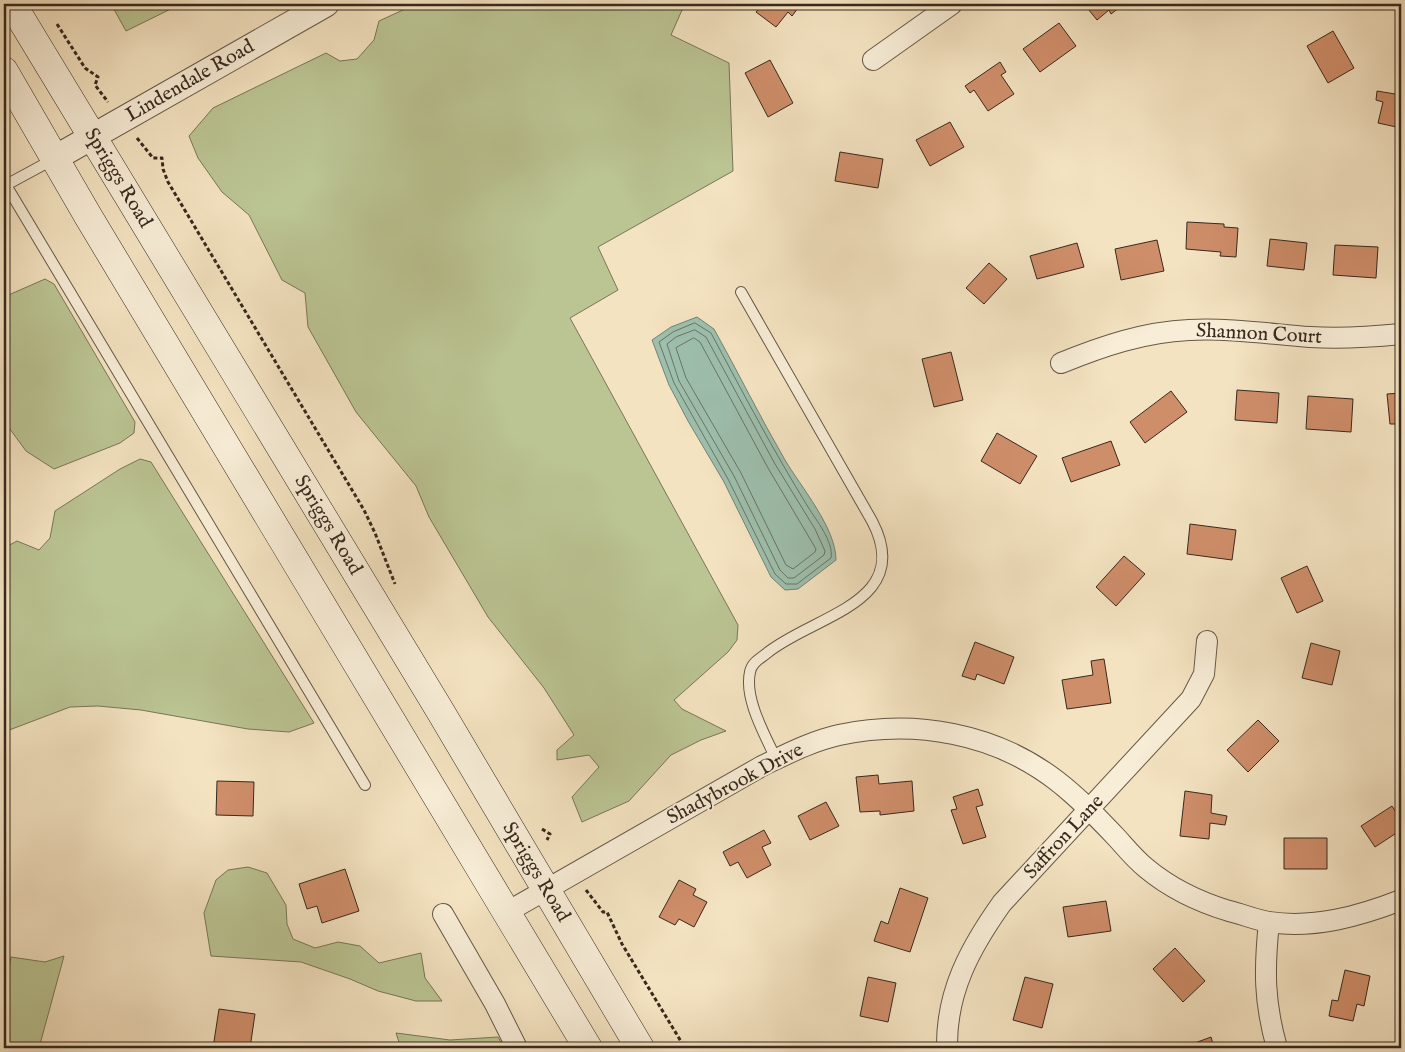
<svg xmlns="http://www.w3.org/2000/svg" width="1405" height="1052" font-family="'IM FELL English',serif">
	<rect width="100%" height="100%" fill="#f4e3c1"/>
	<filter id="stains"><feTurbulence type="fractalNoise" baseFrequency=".004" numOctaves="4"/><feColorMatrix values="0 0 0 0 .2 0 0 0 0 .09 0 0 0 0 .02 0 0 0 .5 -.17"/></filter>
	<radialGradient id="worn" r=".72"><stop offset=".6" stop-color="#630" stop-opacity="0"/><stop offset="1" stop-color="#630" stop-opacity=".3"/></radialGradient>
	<path fill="#bbc493" stroke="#797658" d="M111,4h70l-55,27z
		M416,4h284l-18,6 -11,25 58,28 4,108 -135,76 20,43 -48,28 168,307 -1,15 -9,12 -54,48 8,9 44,22 -25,9 -30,15 -42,46 -47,21 -10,-25 27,-30 -10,-12 -32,5v-10l17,-15 -30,-47 -56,-71 -59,-100 -13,-31 -60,-74 -48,-85 -3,-34 -23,-13 -33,-65 -27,-23 -24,-34 -9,-22 24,-28 113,-55 14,8 17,-2 17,-19 5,-19z
		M45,279l9,5 81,138 -1,11 -14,10 -66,26 -28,-18 -22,-30v-124z
		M140,459l11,3 163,261 -25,9 -41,-3 -107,-19 -43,-4 -28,1 -66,25v-184l13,-7 22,9 11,-12 5,-27 65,-42z
		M248,867l19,6 19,32 1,19 6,15 22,9 23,-6 22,4 19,17 42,-10 4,25 17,23h-26l-38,-10 -28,-12 -49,-17 -90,-6 -7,-43 12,-33 12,-10z
		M64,956l-25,92h-35v-53l7,-38 34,5z
		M396,1033l54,7 48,-3 6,11h-103z"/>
	<path fill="#9dbfad" stroke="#748374" d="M697,317l17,12c24,43 46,88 71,131 16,27 51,68 51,100l-38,29 -13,1 -14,-13 -47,-95 -36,-61 -19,-36 -17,-45 19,-13z"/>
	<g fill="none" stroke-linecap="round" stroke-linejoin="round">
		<path stroke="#6a7466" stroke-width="1" d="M695,323l16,10c31,58 62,117 97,174 8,13 26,35 23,51l-34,26h-11l-11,-10 -47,-95 -54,-96 -15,-41 14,-10z
			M695,330l11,7 69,127 40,65 10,22 -1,4 -30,23h-6l-8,-8 -46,-94 -55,-95 -12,-37 9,-7z
			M694,338l6,4 68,126 48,81 -1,3 -22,17 -7,-4 -45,-92 -55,-95 -10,-30z"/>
	</g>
	<path fill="#cf8e6a" stroke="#37291e" d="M763,4h38l-9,12 -4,-4 -12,15 -20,-15z
		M1084,4h40l-13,10 -2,-4 -12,10z
		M1059,23l17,23 -36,26 -17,-23z
		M1333,31l21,37 -26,15 -21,-37z
		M770,60l23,43 -25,14 -23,-44z
		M1000,62l6,10 -5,3 13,19 -26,17 -14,-21 -4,3 -5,-7z
		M1377,91l24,4v33l-23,-5 5,-21 -7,-2z
		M950,122l14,25 -34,19 -14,-26z
		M840,152l43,7 -5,29 -43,-7z
		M1187,222l37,2v3l14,1 -2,29 -16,-1 1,-4 -35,-3z
		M1270,239l37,4 -3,27 -37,-4z
		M1157,240l7,31 -43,9 -6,-31z
		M1077,243l7,24 -47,12 -7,-23z
		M1335,245l43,2 -2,31 -43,-3z
		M989,263l18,16 -23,25 -18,-16z
		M951,352l12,48 -29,7 -12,-48z
		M1237,390l42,3 -2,30 -42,-3z
		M1171,391l16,21 -42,31 -15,-21z
		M1401,393v31h-11l-3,-30z
		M1308,396l45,3 -2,33 -45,-3z
		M997,433l40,23 -17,28 -39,-23z
		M1111,441l9,24 -49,17 -9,-24z
		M1190,524l46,6 -4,30 -45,-6z
		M1124,556l21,18 -29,32 -20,-19z
		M1307,566l16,35 -26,12 -16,-35z
		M975,642l39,15 -10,27 -27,-10 -2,6 -13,-4z
		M1311,643l29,8 -8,34 -30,-7z
		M1104,659l7,44 -44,6 -5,-29 31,-5 -2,-14z
		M1258,720l21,21 -31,31 -21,-22z
		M878,775l1,9 33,-3 2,30 -34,4v-4l-20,1 -4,-35z
		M217,781l37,1 -1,34 -37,-1z
		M978,789l5,16 -7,2 10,30 -23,7 -12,-34 6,-1 -4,-12z
		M1185,791l27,4 -1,18 16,3 -2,9 -15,-2 -1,16 -29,-3z
		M826,802l13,24 -29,14 -12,-24z
		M1392,806l9,14v10l-26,17 -14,-21z
		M764,830l7,13 -9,4 9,18 -24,13 -9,-16 -8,4 -7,-14z
		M1284,838h43v31h-43z
		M345,869l14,42 -37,12 -5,-17 -10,3 -8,-25z
		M679,880l17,9 -3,6 14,7 -13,25 -15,-8 -4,6 -16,-8z
		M900,888l28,10 -18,54 -36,-11 7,-20 7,3z
		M1106,901l5,30 -43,6 -5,-30z
		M1175,948l30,33 -22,21 -30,-33z
		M1345,970l25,6 -6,30 -7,-2 -4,17 -24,-5 3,-16 6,1z
		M868,977l28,6 -8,39 -28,-6z
		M1025,977l28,7 -11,44 -29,-8z
		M219,1009l36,5 -5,34h-37z
		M1211,1037l3,11h-30v-1z"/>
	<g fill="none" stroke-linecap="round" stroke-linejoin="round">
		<g stroke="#665847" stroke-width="12">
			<path id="service" d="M54,159l-48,26 359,600
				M741,292l131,229c43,82 -58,94 -105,132 -7,6 -15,9 -17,19 -6,27 15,63 26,87"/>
		</g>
		<g stroke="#665847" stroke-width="22">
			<path id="minor" d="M873,60l79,-56
				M1061,363c42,-17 83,-31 128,-33 41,-2 81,4 121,7 31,2 61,0 91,-3
				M507,912l255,-146c25,-12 50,-25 77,-31 76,-16 156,-2 218,46 22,17 41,37 60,57 9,10 18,21 29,30 24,20 53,34 83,43 13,3 27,9 40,11 45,7 91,-6 132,-22
				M443,914l52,90 22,44
				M1269,922c-5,48 -5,80 8,126
				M947,1048c-1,-56 23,-100 55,-145l189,-204 13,-25 3,-33"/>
		</g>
		<g stroke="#665847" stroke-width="27">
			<path id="tertiary" d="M55,158l271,-154"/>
		</g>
		<g stroke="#37291e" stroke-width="29">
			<path id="secondary" d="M12,4l427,705 201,339
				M4,71l84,145 500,832"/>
		</g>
		<path stroke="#37291e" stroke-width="3" stroke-dasharray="4 2.5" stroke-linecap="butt" d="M57,24l28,44 13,9 -3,8 13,17
			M137,138l16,20h9l1,11 5,13 196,328 11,23 20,51
			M542,829l8,5 -3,6
			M586,890l17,22h4l15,32 63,104"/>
		<use href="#service" stroke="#f8edd7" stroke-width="10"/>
		<use href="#minor" stroke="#f8edd7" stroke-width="20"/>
		<use href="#tertiary" stroke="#f8edd7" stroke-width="25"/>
		<use href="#secondary" stroke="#f8edd7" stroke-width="28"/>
	</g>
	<g text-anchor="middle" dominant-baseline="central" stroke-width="4" stroke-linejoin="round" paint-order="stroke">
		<g font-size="20" fill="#37291e" stroke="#f8edd7">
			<text transform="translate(190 81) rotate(-30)">Lindendale Road</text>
			<text transform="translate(118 178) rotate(59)">Spriggs Road</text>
			<text transform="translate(1259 334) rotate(3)">Shannon Court</text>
			<text transform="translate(328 525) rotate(59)">Spriggs Road</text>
			<text transform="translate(735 784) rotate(-28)">Shadybrook Drive</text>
			<text transform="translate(1064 837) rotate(-47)">Saffron Lane</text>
			<text transform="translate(536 872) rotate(59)">Spriggs Road</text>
		</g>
	</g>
	<rect width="1405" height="1052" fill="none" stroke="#f4e3c1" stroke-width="20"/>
	<rect x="5" y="5" width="1395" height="1042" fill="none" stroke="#37291e" stroke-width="2.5"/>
	<rect x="10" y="10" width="1385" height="1032" fill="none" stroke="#37291e"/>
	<rect width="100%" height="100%" filter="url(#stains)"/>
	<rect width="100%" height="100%" fill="url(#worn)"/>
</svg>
